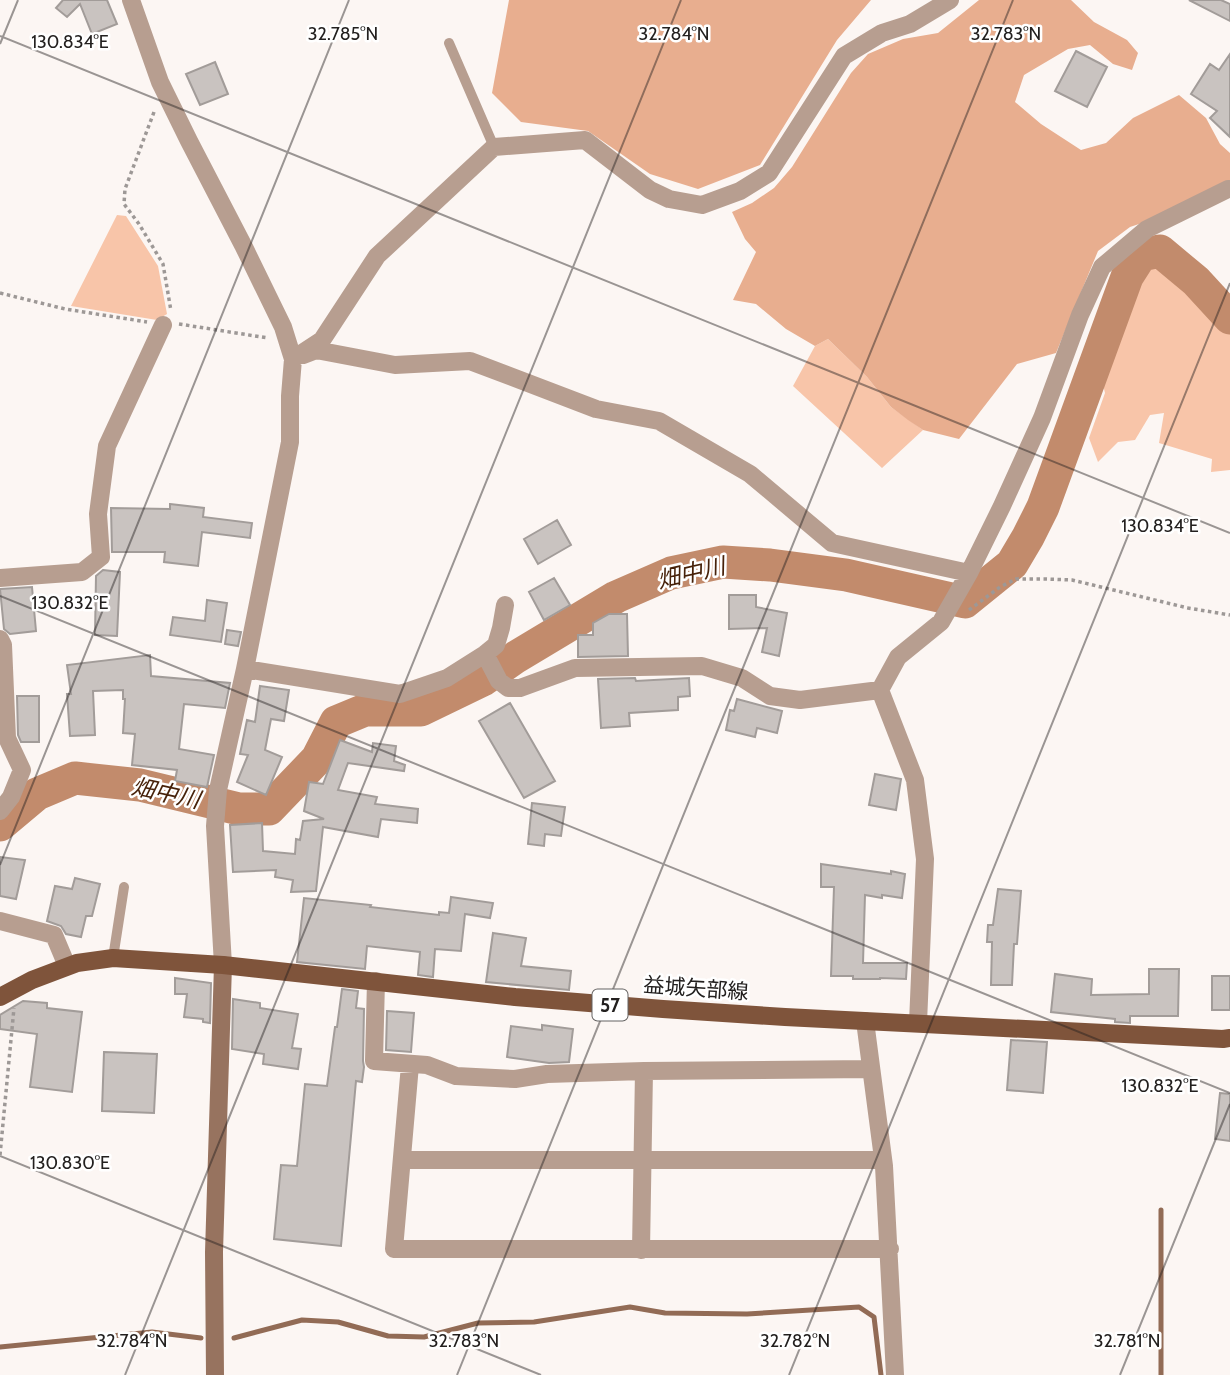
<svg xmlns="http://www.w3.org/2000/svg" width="1230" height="1375" font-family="Cabin,'Noto Sans JP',sans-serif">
	<rect width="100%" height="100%" fill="#fcf6f3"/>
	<path fill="#f8c5a9" d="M117,215l9,1 32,50 9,48 -10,6 -86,-14z
		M1160,259l70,65v146l-19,2 1,-13 -53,-16 5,-30 -14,2 -15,25 -17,2 -20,20 -9,-24 16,-45 -5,-21 32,-93 11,-19z
		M828,339l39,38 24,30 32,23 -41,38 -89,-82 22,-40z"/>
	<path fill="#e8ae8f" d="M509,0h362l-34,40 -77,125 -62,24 -48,-15 -62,-43 -67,-9 -29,-29z
		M979,0h92l23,22 33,18 11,13 -6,17 -19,-6 -23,-19 -22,4 -44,26 -9,27 26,22 40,26 25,-7 27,-25 46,-23 27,23 14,26 10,9v35l-70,29 -30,10 -32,24 -42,102 -39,11 -58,75 -36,-9 -15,-10 -17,-13 -24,-30 -39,-38 -13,7 -29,-17 -30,-25 -23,-4 23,-48 -11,-13 -13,-27 20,-9 22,-15 18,-21 59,-94 17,-19 35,-15 35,-6z"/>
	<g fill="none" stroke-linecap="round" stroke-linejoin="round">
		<path stroke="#926b55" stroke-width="5" d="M1161,1210v165
			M234,1338l68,-18 36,2 50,14 36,1 54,-14 56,-1 96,-15 35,6 82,1 112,-7 15,10 7,58
			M0,1347l152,-15 49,6"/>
		<path stroke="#c28b6c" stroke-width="33" d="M0,825l37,-31 38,-16 65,7 99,24h30l48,-50 19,-37 29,-12h56l62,-30 33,-23 100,-60 55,-24 52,-11 47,3 76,10 119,27 47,-38 16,-27 15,-30 84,-230 14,-22 19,-4 36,30 34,37"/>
	</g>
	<path fill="#c9c3c0" stroke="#a29c99" stroke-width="2" d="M63,0h44l10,24 -25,10 -12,-30 -13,13 -11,-9z
		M1189,0h32l9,4v17z
		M1076,51l31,16 -20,40 -32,-16z
		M1230,54v83l-20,-19 7,-7 -26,-17 19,-30 9,6z
		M215,62l13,32 -28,11 -14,-31z
		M170,504l34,4 -1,9 49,6 -2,15 -48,-6 -4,34 -34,-4 1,-10h-53l-1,-44 59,1z
		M557,520l14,25 -33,19 -14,-25z
		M103,570l17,2 -3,64 -22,-1 1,-59z
		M554,578l16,27 -26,15 -15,-28z
		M32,587l4,44 -26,3 -6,-5 -4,-40z
		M729,595h27v12l31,6 -8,43 -17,-4 5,-24 -38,1z
		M207,600l20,3 -6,39 -51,-7 3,-18 32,4z
		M609,614h18l1,42 -50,1v-22h15v-12z
		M227,630l14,2 -3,14 -13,-2z
		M150,655l1,21 79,7 -5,25 -41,-4 -5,45 35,6 -7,32 -32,-6 2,-11 -45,-5 3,-31 -12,-1 2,-34h-2v-9l-30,1 2,44 -25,1 -3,-42h4l-4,-29z
		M635,678l1,3 53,-3 1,18 -12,1v13l-49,3 1,13 -29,2 -3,-49z
		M260,686l29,4 -5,31 -13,-2 -6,31 17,7 -16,38 -29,-13 11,-27 -8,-1 7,-34 8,2z
		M17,696h22v46h-18l-3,-7z
		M737,699l45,12 -5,22 -20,-5 -2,9 -29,-7 4,-20 4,1z
		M510,703l45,78 -31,17 -45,-77z
		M340,740l32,12 1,-9 23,3 -2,15 11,4 -1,6 -56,-8 -10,27 39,7 -2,7 43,5 -1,14 -36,-4 -3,18 -55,-10 -7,64 -25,1 2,-12 -18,-3 1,-7 -43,2 -3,-47 32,-2 1,28 32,3 1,-15 4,1 3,-19 21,-2 -20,-8 5,-29 14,2z
		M875,774l26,5 -5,31 -27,-5z
		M532,803l33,4 -4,29 -16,-2 -1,12 -16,-2z
		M0,857l25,3 -9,39 -16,-3z
		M821,864l70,10v-3l14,3 -3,24 -20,-3v3l-17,-3 -2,68h44l-1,16 -26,-1v1h-27v-3h-22l3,-89h-13z
		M75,878l25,6 -8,32h-6l-5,21 -15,-3 -5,-8 -14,-5 8,-35 17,3z
		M998,889l23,2 -4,53h-3l-2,41h-21l1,-43h-5l1,-17h5z
		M451,897l42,6 -3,15 -25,-4 -4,37 -26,-2 -2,28 -15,-2 2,-23 -53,-6 -2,23 -68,-7 7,-64 67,7 -1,2 69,8v-3l10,1z
		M493,933l33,5 -5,28 50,5 -2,19 -83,-8z
		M1149,969h30l-1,47h-48v7l-15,-1v-3l-64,-7 4,-38 37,5 -1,16 58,-1z
		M1212,976h18v34h-18z
		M175,978l36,5 -1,40 -7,-1v-3l-19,-2 3,-23h-12z
		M342,989l16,2 -2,17 8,1 -1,52 1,6 -2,15 -6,-1 -15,165 -67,-7 7,-74 16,1 8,-82 22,2 8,-59h2z
		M233,999l27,4v5l38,6 -6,34 9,1 -3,20 -35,-5 1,-10 -32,-5z
		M23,1001l24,2v5l35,4 -10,80 -42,-5 7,-53 -37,-5v-14z
		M387,1011l27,2 -3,39 -25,-2z
		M542,1025l31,4 -4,33 -20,1 -42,-6 4,-31 31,4z
		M1011,1040l36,2 -4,51 -36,-3z
		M104,1052l53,2 -3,59 -52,-2z
		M1220,1093l10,1v47l-15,-2z"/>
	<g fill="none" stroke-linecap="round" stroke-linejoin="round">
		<path stroke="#9d9896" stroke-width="3.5" stroke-dasharray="3.5 3.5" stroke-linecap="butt" d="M154,112l-29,77 -1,15 15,20 24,40 8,47
			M0,293l65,16 82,13
			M179,324l89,14
			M969,610l31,-23 16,-8h29l27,1 116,28 42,7
			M0,1155l14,-147"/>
		<path stroke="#b79e90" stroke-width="10" d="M449,43l45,104
			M113,958l11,-71"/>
		<path stroke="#b79e90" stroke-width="18" d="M131,0l29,82 29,59 54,104 40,82 10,32 -3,37v46l-45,227 -27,121 -3,36 8,139
			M303,355l13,-5 79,15 75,-4 126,48 63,12 91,53 82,69 137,30
			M293,359l29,-19 55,-84 117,-109 91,-7 65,50 19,9 33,6 38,-14 29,-18 75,-117 38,-23 28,-9 40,-24
			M0,578l82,-6 19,-15 -3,-43 9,-68 56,-121
			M0,639l3,6 4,93 15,32 -11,27 -11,14
			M485,654l14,27 9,7h12l55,-20 127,-2 40,12 28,18 30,4 80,-10
			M245,669l155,25 47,-16 38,-24 11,-9 5,-17 4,-23
			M0,921l54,14 13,31
			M376,981l-2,80 53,4 29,11 59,3 32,-5 97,-3 227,-2
			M865,1021l19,145 11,209
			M918,1023l7,-164 -10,-79 -35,-90 18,-33 43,-35 28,-49 33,-67 40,-88 38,-103 22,-48 45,-38 81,-40h2
			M410,1065l-16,184h496
			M402,1160h481
			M641,1250l3,-179"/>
		<path stroke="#97735f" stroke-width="18" d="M215,1375l-1,-123 9,-287"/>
		<path stroke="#7f543b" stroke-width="18" d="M0,997l32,-17 45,-17 36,-5 110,7 292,32 148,12 122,8 438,22 7,-1"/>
	</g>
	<path fill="none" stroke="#23201f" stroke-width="2" stroke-opacity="0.45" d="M0,36l1230,497M0,44l18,-44M0,596l1230,497M0,865l349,-865M0,1156l541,219M125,1375l556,-1375M457,1375l556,-1375M789,1375l441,-1092M1120,1375l110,-271"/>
	<g text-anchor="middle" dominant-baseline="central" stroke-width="5" stroke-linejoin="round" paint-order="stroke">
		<rect fill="#fff" stroke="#656362" stroke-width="2" x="592.5" y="989.5" width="35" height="31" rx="5"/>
		<g font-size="19" font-weight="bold" fill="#23201f">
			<text x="610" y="1005">57</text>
		</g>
		<g font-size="21" fill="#23201f" stroke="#fff">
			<text transform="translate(696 988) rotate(4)">益城矢部線</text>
		</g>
		<g font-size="23" font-style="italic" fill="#47220a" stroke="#fff">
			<text transform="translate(691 573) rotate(-13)">畑中川</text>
			<text transform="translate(166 793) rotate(12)">畑中川</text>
		</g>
	</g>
	<g font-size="18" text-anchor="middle" fill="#23201f" stroke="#fff" stroke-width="5" stroke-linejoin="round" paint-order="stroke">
		<text x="343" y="40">32.785°N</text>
		<text x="674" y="40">32.784°N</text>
		<text x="1006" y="40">32.783°N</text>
		<text x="70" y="48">130.834°E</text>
		<text x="1160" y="532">130.834°E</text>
		<text x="70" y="609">130.832°E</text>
		<text x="1160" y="1092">130.832°E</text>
		<text x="70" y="1169">130.830°E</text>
		<text x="132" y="1347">32.784°N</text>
		<text x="464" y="1347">32.783°N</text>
		<text x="795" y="1347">32.782°N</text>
		<text x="1127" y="1347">32.781°N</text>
	</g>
</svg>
